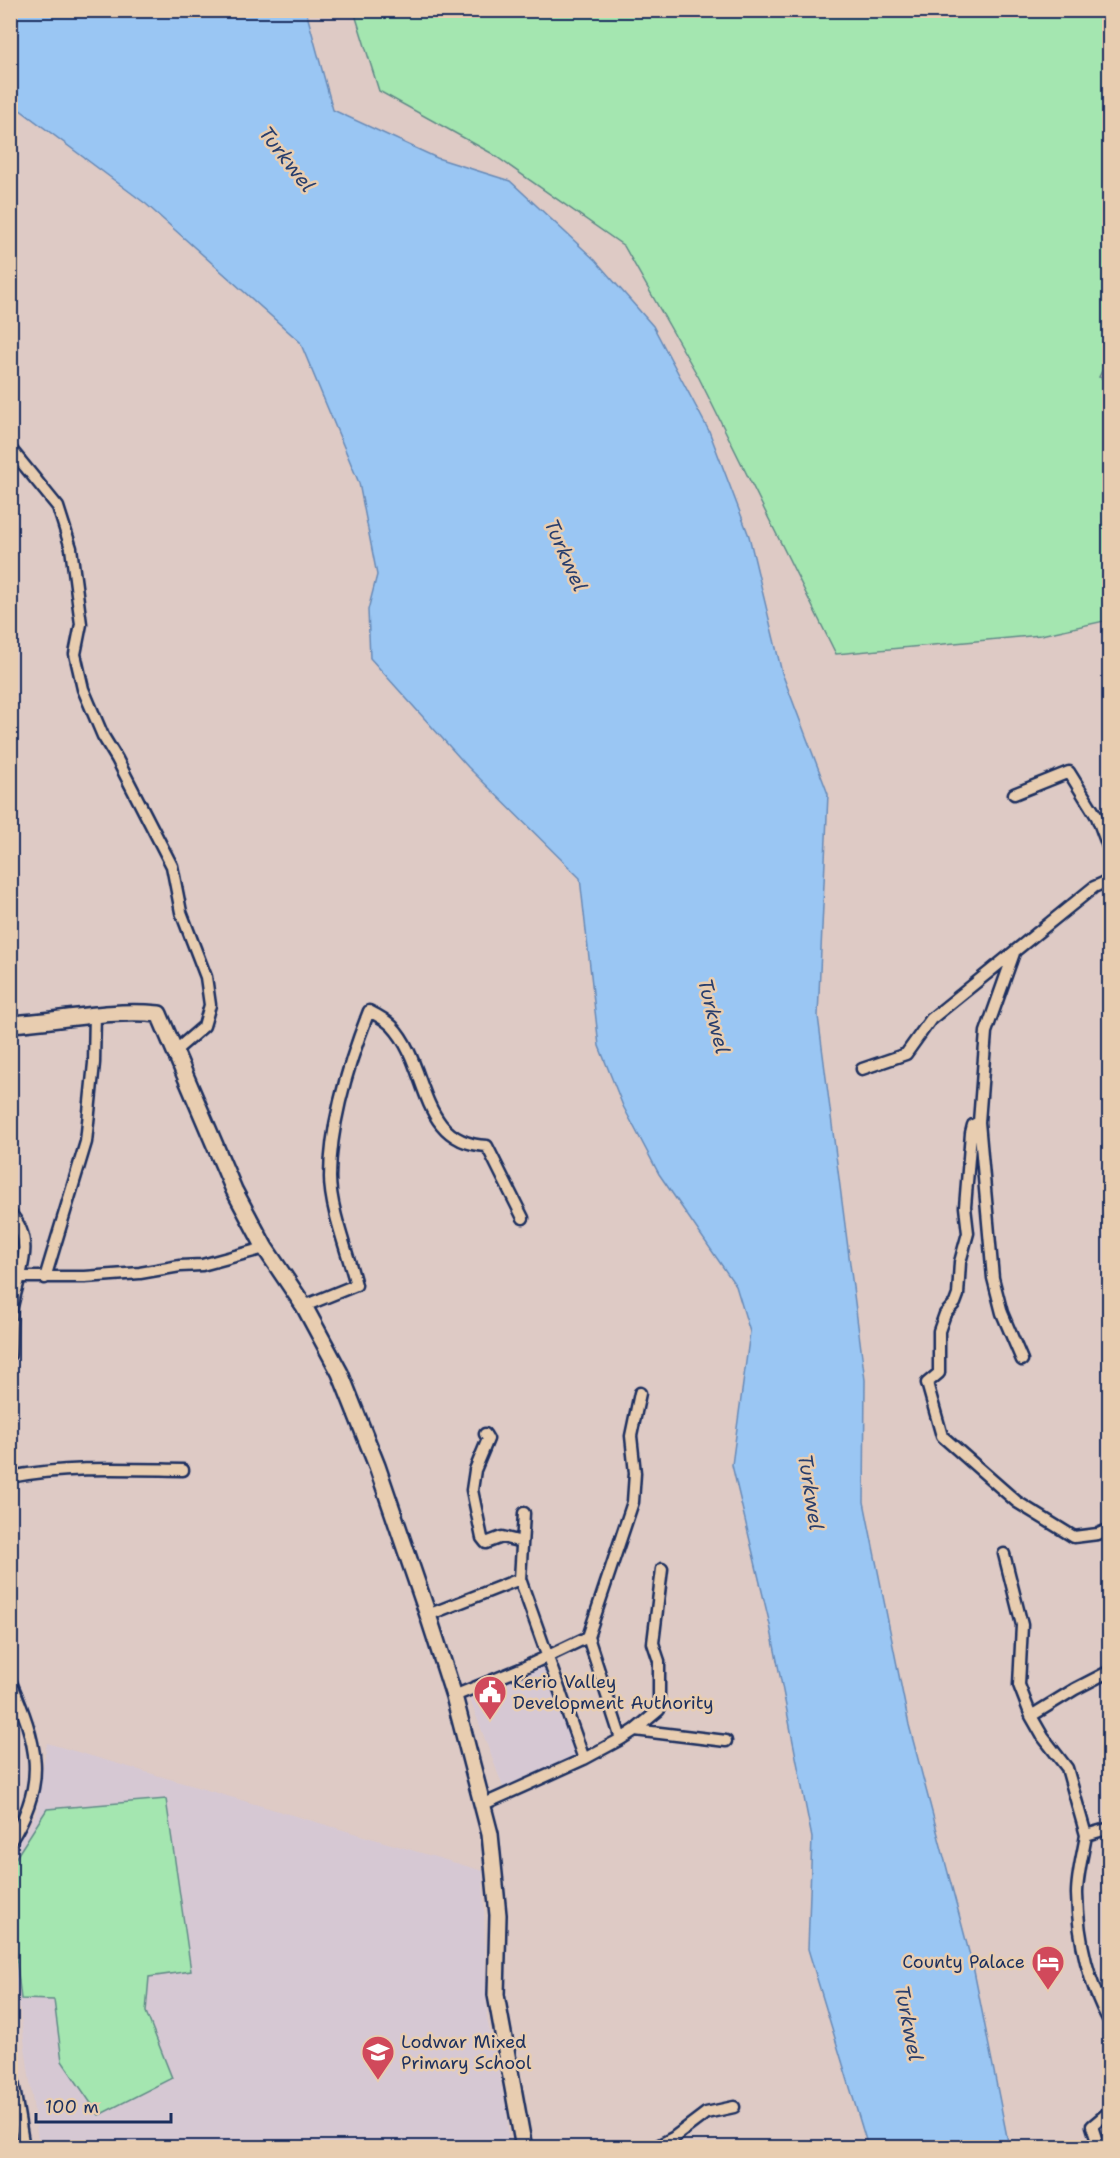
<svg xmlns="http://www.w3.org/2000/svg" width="1120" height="2158" font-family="'Shantell Sans',sans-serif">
	<rect width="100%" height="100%" fill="#decac5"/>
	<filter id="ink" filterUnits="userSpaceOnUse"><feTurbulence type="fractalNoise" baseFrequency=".0167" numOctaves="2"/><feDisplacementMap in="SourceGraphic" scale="12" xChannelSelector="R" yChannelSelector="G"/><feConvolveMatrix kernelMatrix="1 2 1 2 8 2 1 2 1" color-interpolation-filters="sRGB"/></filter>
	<g filter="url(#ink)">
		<path fill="#d6c8d3" d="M546,1659l34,96 -77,32 -35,-93z
			M47,1743l436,128 4,148 20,91 2,37h-470l-28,-202 -1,-89 26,-42z"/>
		<path fill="#a4e6b0" stroke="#608a87" stroke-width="1.5" d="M354,11h755l1,344 -11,22 11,3 -1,240 -68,15 -205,19 -137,-276 -75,-132 -133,-93 -112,-62z
			M166,1799l25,172 -42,6 -3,35 26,66 -73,37 -37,-54 -8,-61 -33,-1 -10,-87v-47l36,-56z"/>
		<path fill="#9ac6f3" stroke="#678ab7" stroke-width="1.5" d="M10,11h296l27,99 104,48 73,23 85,79 58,66 56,105 40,105 33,137 46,121 -10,222 47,364 -1,122 45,223 65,246 35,176h-141l-60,-198 4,-111 -42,-213 -38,-160 18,-133 -14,-46 -77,-112 -36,-68 -24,-60 -19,-168 -112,-111 -98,-109 -2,-48 9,-35 -18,-92 -59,-141 -154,-138 -135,-101z"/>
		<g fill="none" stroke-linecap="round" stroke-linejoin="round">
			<g stroke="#1b2f5e" stroke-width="15">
				<path id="street" d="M10,448l48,59 13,41 10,76 -6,30 8,35 20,47 14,23 55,107 9,46 25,65 4,28 -6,21 -29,25
					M1014,794l55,-22 28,45 13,35
					M1014,953l-28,79 -7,90 14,156 9,35 20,47
					M862,1069l44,-15 25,-35 163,-132 16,-7
					M979,1122l-6,3 -2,8 -6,74 3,26 -8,29 -2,33 -3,8 -10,11 -6,17v42l-12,10 15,53 75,66 57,35 24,-3 12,-5
					M10,1213c27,29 9,60 2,94 -2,15 -1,32 -2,48
					M20,1277h65l55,-4 40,-7 22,-1 63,-17
					M45,1278l41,-136 8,-79 1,-50
					M304,1306l52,-21c-8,-32 -26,-76 -26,-108 0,-55 19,-115 39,-166 8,4 17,9 23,15 38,40 25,117 95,120l36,72
					M485,1434l3,5 -13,31 -3,20 10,48 4,5 16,-6 20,5
					M10,1477c57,-11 116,-8 173,-7
					M524,1513l-4,66 64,180
					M1004,1554l18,71 -3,60 12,31 12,21 24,31 19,67
					M428,1615l92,-36
					M10,1680c27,63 39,102 0,162
					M454,1696l69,-28 65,-31
					M1031,1716l44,-27 35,-18
					M635,1730l24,-20v-49l-6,-18 9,-74
					M621,1739l14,-9 91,11
					M484,1804l100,-45 37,-20 -33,-102 45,-135 2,-29 -4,-37 9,-43
					M1110,1828l-24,7c-3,19 -9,40 -9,59 1,46 11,89 33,129
					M10,2064l14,84
					M654,2148l19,-10 33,-25 28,-6
					M1099,2148l-7,-22 18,-15"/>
			</g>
			<g stroke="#1b2f5e" stroke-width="20">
				<path id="secondary" d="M10,1024c51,-3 98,-15 149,-10l75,176 31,58 39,58 36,67 37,93 51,149 26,81 36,138 8,81 -2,80 28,153"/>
			</g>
			<use href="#street" stroke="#e8cdb0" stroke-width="10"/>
			<use href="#secondary" stroke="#e8cdb0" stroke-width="15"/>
		</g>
	</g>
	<defs>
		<g id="civic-pin" transform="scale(1.725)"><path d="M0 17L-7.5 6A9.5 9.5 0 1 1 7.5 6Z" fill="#d1495b" stroke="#e8cdb0"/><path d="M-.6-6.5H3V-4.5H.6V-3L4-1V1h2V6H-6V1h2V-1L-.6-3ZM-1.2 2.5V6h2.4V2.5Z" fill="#fff"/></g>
		<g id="hotel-pin" transform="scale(1.725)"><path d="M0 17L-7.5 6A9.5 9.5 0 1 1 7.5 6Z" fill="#d1495b" stroke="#e8cdb0"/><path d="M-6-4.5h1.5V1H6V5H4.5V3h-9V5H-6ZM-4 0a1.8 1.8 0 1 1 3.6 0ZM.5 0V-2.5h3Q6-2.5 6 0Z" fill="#fff"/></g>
		<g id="school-pin" transform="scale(1.725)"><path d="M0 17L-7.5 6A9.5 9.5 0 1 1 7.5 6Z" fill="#d1495b" stroke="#e8cdb0"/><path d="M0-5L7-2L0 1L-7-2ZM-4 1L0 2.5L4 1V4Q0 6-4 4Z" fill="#fff"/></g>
	</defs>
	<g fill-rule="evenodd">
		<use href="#civic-pin" x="490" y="1692"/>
		<use href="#hotel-pin" x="1048" y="1962"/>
		<use href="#school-pin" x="378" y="2052"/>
	</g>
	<g text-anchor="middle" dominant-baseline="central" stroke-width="5" stroke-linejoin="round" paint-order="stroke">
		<g font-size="18" fill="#1b2f5e" stroke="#e8cdb0" text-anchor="start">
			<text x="513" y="1682">Kerio Valley<tspan x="513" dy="21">Development Authority</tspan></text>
			<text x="1025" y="1962" text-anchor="end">County Palace</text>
			<text x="401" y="2042">Lodwar Mixed<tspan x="401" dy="21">Primary School</tspan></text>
		</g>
		<g font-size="20" font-style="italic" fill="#283e6d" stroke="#e8cdb0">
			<text transform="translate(287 159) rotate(52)">Turkwel</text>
			<text transform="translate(566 555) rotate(66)">Turkwel</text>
			<text transform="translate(714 1016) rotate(76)">Turkwel</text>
			<text transform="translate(811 1492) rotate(81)">Turkwel</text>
			<text transform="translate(909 2023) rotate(79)">Turkwel</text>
		</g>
	</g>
	<rect width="1120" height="2158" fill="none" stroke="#e8cdb0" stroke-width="36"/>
	<rect x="18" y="18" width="1084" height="2122" fill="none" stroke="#1b2f5e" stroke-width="2" filter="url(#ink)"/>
	<path d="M36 2113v9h135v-9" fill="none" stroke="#1b2f5e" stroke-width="3"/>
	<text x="45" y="2113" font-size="18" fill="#1b2f5e" stroke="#e8cdb0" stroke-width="4.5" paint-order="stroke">100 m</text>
</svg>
